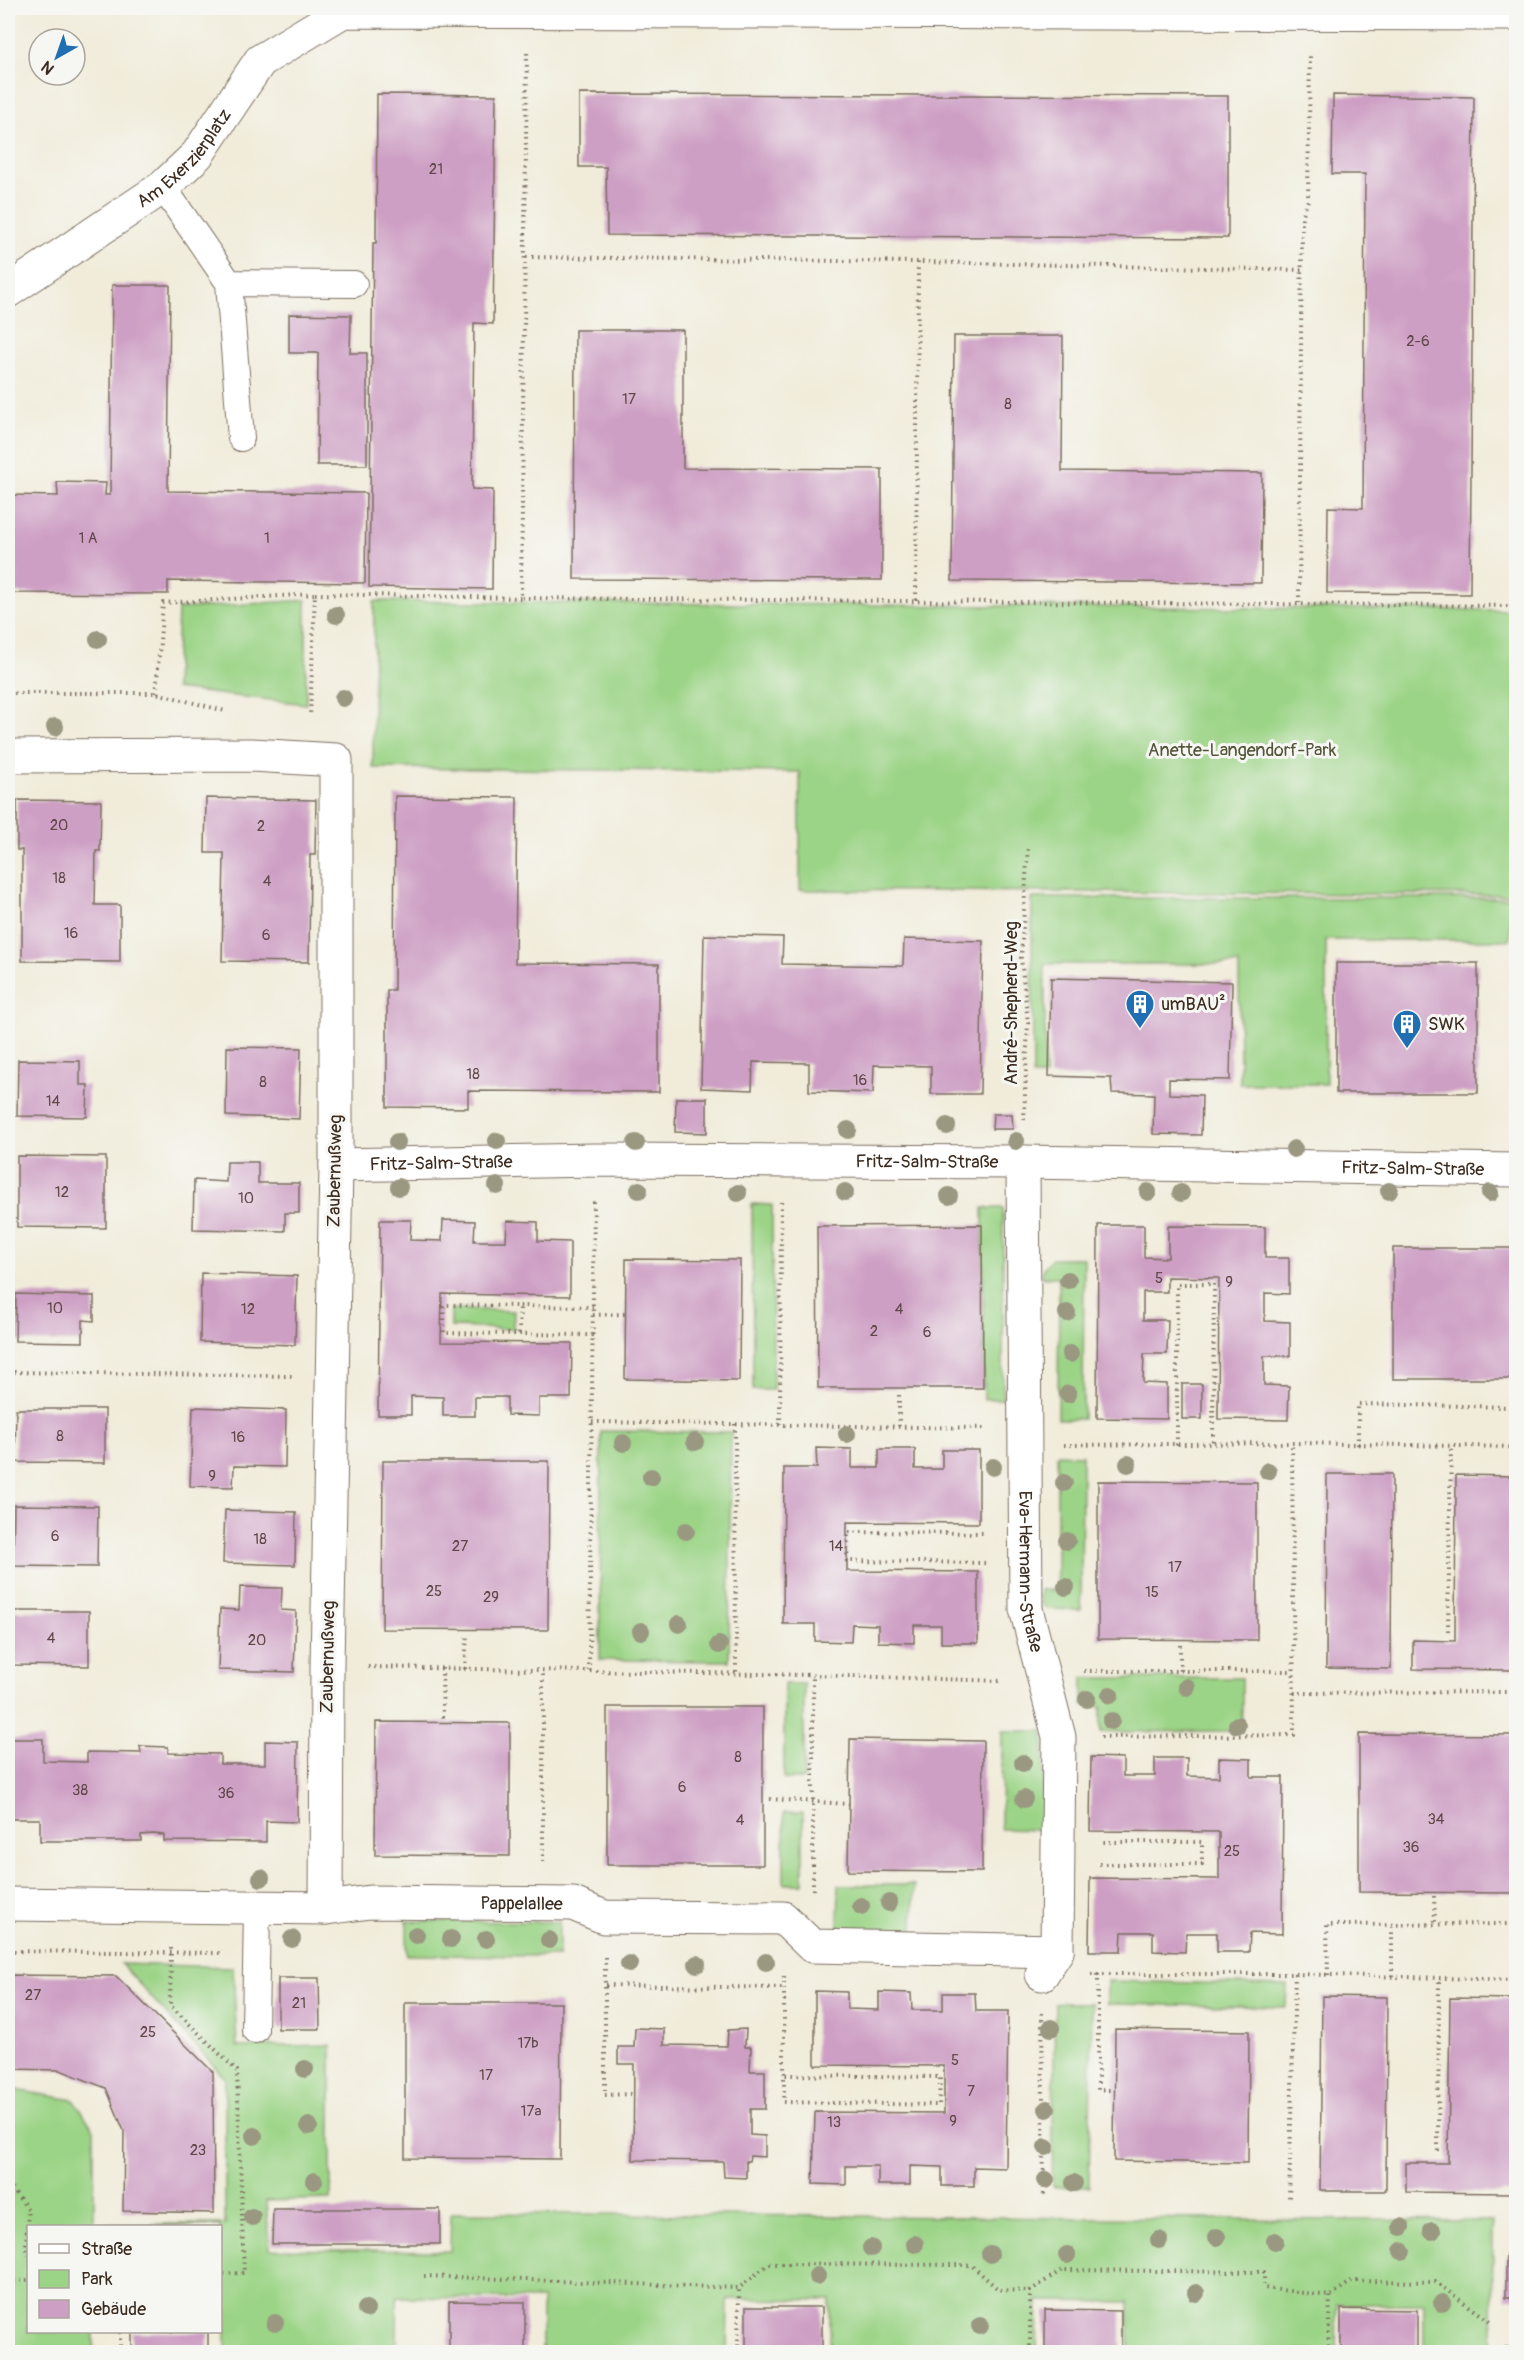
<svg xmlns="http://www.w3.org/2000/svg" width="1524" height="2360" font-family="Pangolin,sans-serif">
	<rect width="100%" height="100%" fill="#f6f6f2"/>
	<filter id="ink" filterUnits="userSpaceOnUse"><feTurbulence type="fractalNoise" baseFrequency=".0167" numOctaves="2"/><feDisplacementMap in="SourceGraphic" scale="12" xChannelSelector="R" yChannelSelector="G"/><feConvolveMatrix kernelMatrix="1 2 1 2 8 2 1 2 1" color-interpolation-filters="sRGB"/></filter>
	<filter id="wash" filterUnits="userSpaceOnUse"><feTurbulence type="fractalNoise" baseFrequency=".008" numOctaves="4" result="noise"/><feDisplacementMap in="SourceGraphic" scale="24" xChannelSelector="R" yChannelSelector="G"/><feGaussianBlur stdDeviation="1.35" result="paint"/><feColorMatrix in="noise" values="0 0 0 0 0 0 0 0 0 0 0 0 0 0 0 0 0 1.4 0 .05"/><feComposite in="paint" operator="in"/></filter>
	<g filter="url(#wash)">
		<rect width="100%" height="100%" fill="#f1ecda"/>
		<path fill="#9cd487" stroke="#6c7f52" stroke-width="1.5" d="M306,600v104l-131,-15 3,-80z
			M374,601l1142,9v285l-716,-5v-118l-427,-4z
			M1032,898h478v42h-184v144h-86l-1,-120h-194v112h-12z
			M752,1204l20,1 1,185h-20z
			M983,1208h20v191h-19z
			M1052,1258h32l-1,161h-25l1,-142h-17l1,-9z
			M451,1309l63,2 -1,18 -62,-2z
			M601,1431l130,1 -2,229 -129,-1z
			M1057,1454l25,1 -1,155 -35,-1 -6,-8v-11h17z
			M1083,1678h159v53l-141,1v-26l-18,-1z
			M784,1684h20v95h-20z
			M1002,1731h42l-1,99 -42,-1z
			M784,1813h19v71h-19z
			M839,1885h75l-1,44 -75,-1z
			M407,1921l152,1v34l-152,-1z
			M121,1964l112,3 4,80 94,-2v154l-65,2 4,48 180,2 1,-38 1042,8 -1,131h-68v-48h-87l-1,48 -130,-2v2h-77v-50l-91,-1 -1,51h-207v-52l-102,-1 -1,53h-185v-53l-145,-2v55h-171v-55h-6v-71h-121v-2h126v-146z
			M1107,1981l180,4 -1,22 -179,-3z
			M1055,2003h37l-3,184h-37z
			M10,2089l64,11 20,30v96h-66v106h66v20h-86v-261z"/>
		<g id="blocks">
			<path fill="#cd9fc4" d="M377,94l119,1 -3,229 -19,-1 -2,166 21,1 -1,99 -123,-2 4,-344h3z
				M579,94l649,2v142l-621,-3 -1,-68h-27z
				M1333,95l141,2 -4,497 -143,-1 1,-86 35,1 2,-334h-33z
				M112,285h58l-2,206 198,2 -1,90 -197,-2v13l-160,-1v-98l50,1 -1,-14 49,1 -1,12h5z
				M289,314l62,1 -1,38h17v112h-50l1,-112h-29z
				M575,330h108v138l199,1v111l-308,-1z
				M954,336h109l-1,135 200,2 -1,110 -309,-2z
				M395,796l122,1 -2,166 144,1v128l-191,-1v17l-81,-1v-117h7z
				M206,798l110,2 -1,55h-5l-1,107 -87,-1 2,-108h-19z
				M17,800l84,1 -1,50h-4l-1,54h25v57l-98,-1v-111h-5z
				M704,935l79,2 -1,27 121,2 1,-27 79,2 -3,153h-49v-28l-57,-1 -1,28 -64,-2v-28l-56,-1 -1,28 -51,-2z
				M1336,963h142v130h-142z
				M1051,978l181,4 -2,98 -61,-1v15l33,1 -1,40 -48,-1 1,-40 -42,-1 -1,-15 -62,-2z
				M227,1047l74,1 -2,71 -73,-3z
				M18,1060l62,1v24h8l-1,32 -70,-1z
				M676,1098h31v35l-32,-1z
				M993,1114h19l1,15h-21z
				M17,1156l89,1v71l-89,-1z
				M227,1162h31v21h41v30h-14v18l-92,-2 1,-49 32,2z
				M380,1220h31l-1,20 32,1 1,-21 32,1 -1,20h32l1,-20 31,1v19l32,1v54l-128,-2 -1,48 131,1 -1,55h-32v18l-32,-1v-18h-32v19h-32v-19l-32,-1v19h-33z
				M982,1225l1,163h-165l-1,-162z
				M1098,1225h46v32l24,1v-32l97,1v31h24v36l-24,-1v28l25,1v34h-26v29l25,1 -1,34 -70,-1 1,-141 -52,-1v15h-24v28h25l-1,34h-23l-1,29 24,1v35l-70,-1z
				M1393,1248h123v131h-123z
				M626,1259l114,1 -1,121 -114,-2z
				M201,1273l96,3 -2,69 -95,-3z
				M16,1294l78,2v25l-11,-1v22l-68,-1z
				M1182,1384h20v35h-20z
				M193,1407l93,3 -1,57 -51,-1 -1,21 -43,-1z
				M16,1409h89v54l-90,-1z
				M816,1448l36,1v19h27v-19h36v20h27v-19h37v73l-132,-1v49l131,1v71h-37v-18h-27v18l-36,-1v-17l-26,-1 -1,18 -36,-1v-17h-32l1,-156h33z
				M383,1461h166l-1,169 -166,-1z
				M1327,1474h65l-1,195 -65,-1z
				M1456,1475l60,1v194l-103,-1v-29l42,1z
				M1098,1481l159,1v158l-159,-1z
				M14,1505l84,1 -1,61 -84,-1z
				M225,1510l71,2 -1,53 -72,-2z
				M240,1587l42,1 -1,22 15,1 -2,61 -76,-2 2,-61 19,1z
				M13,1611h76v55l-77,-1z
				M607,1707h156v158h-156z
				M376,1722l134,1v133l-135,-1z
				M1359,1734l157,1v158l-157,-1z
				M8,1739h35v22l44,1v-10l54,1 -1,-7 28,1v6l52,1v10h45v-23l33,1 -1,80 -31,-1v21l-102,-1v-6l-11,-1 -12,1v6h-101v-22h-32z
				M850,1739l133,2 -1,131 -134,-1z
				M1091,1757l32,1v18h32v-18h32v18l32,1v-19l32,1v18h32l-1,157 -32,-1 -1,19h-32v-19h-31l-1,19 -32,-1v-19h-31l-1,19h-32l1,-73 129,1v-47l-129,-1z
				M8,1975l108,1 97,96 1,141 -91,-2 1,-80 -18,-43 -46,-18 -52,-1z
				M278,1978h41l1,51h-42z
				M815,1991l32,1v17l32,1v-18l32,1 1,17h31v-17h32l1,18h32l-2,157 -32,-1v19h-32v-19l-32,-1v19h-32v-19h-32v19l-33,-1 2,-72 129,1v-47l-129,-1z
				M1322,1996l65,1 -1,194h-66z
				M1450,1998l64,1 -1,194 -107,-1v-29h42z
				M405,2003h156l-1,156 -155,-1z
				M635,2028l29,1v16l63,1 1,-16 18,-1 -1,18h6l-1,24h15v38h-15v26l15,1v21l-15,-1 -1,5h-3v17l-22,-1 -1,-16 -90,-1 1,-96h-16v-17h16z
				M1115,2029l134,2 -1,132 -134,-2z
				M273,2209h167v35h-168z
				M1506,2255h10v43h-10z
				M449,2301l76,1v50h-76z
				M746,2307h76v45h-76z
				M1341,2309l76,1v42h-76z
				M1045,2310l76,1v41h-76z
				M132,2332h76v20h-76z
				M1504,2347h12v5h-12z"/>
		</g>
	</g>
	<g filter="url(#ink)">
		<use href="#blocks" fill-opacity="0" stroke="#7b6e60" stroke-width="1.5"/>
		<g fill="none" stroke-linecap="round" stroke-linejoin="round">
			<g stroke="#7b6e60" stroke-width="28">
				<path id="lane" d="M163,187l66,96 12,155
					M229,283l125,1
					M255,2030l2,-123"/>
			</g>
			<g stroke="#7b6e60" stroke-width="35">
				<g id="street">
					<path id="s1" d="M8,291l155,-104 34,-32 63,-94 83,-50 1173,3"/>
					<path d="M8,759l2,-3 242,-1 84,5v405l-9,502 -1,241"/>
					<path id="s2" d="M1023,1162l3,447 33,128 -2,214 -15,23"/>
					<path id="s3" d="M336,1165l259,-5 428,2 493,8"/>
					<path id="s4" d="M8,1904l318,4 44,-6 203,2 31,13 179,1 29,28 245,5"/>
				</g>
			</g>
			<path stroke="#7b6e60" stroke-width="4" stroke-dasharray="1.5 4.5" stroke-linecap="butt" d="M527,53l-6,545 995,8
				M526,257l392,5 384,8
				M315,594l206,4
				M916,600l2,-338
				M1299,603l3,-386 6,-17 2,-147
				M8,693h148l69,18
				M156,693l7,-90 152,-9 -5,123
				M1024,1120l4,-97 -7,-65 7,-113
				M593,1315l32,-1
				M519,1334l1,-28
				M593,1335l-149,-2v-26l1,-2 148,2
				M8,1372l284,4
				M899,1395v31
				M592,1422l393,6
				M735,1424l1,250
				M780,1425l1,-223
				M1064,1445l228,-2 224,4
				M1177,1445v-161h37l-1,160
				M1358,1445v-41l158,3
				M985,1563l-138,-2 1,-29 138,1
				M1448,1631l3,-185
				M1180,1645v26
				M368,1667l445,8 189,6
				M442,1668l1,54
				M465,1669l2,-35
				M589,1671l5,-471
				M1084,1671h210
				M1294,1693l222,-1
				M1101,1737l193,-2 -2,-292
				M770,1799l79,5
				M543,1862v-191
				M1099,1864h103v-22h-102
				M813,1890v-215
				M1434,1896l1,27
				M171,1948l-1,57 67,66 7,202 -24,1
				M8,1951l212,2
				M605,1957v138l29,-1
				M1091,1974h204l-6,225
				M1098,1974v116h17
				M1295,1974l221,6
				M1328,1975l-1,-50 189,-1
				M784,1976v126l155,3 1,-28 -156,-2
				M1392,1976v-52
				M606,1985l178,3
				M1042,2013l2,185
				M1438,2151l1,-173
				M8,2184l20,25 -2,37 2,9
				M424,2276l315,12 30,-24 202,1 28,25 31,1 32,-21 202,2v16l66,8 22,-15 83,1 55,39
				M8,2281l20,-1
				M120,2352v-20
				M738,2352l1,-64
				M1030,2352v-61
				M1328,2352l2,-56"/>
			<use href="#lane" stroke="#fff" stroke-width="26"/>
			<use href="#street" stroke="#fff" stroke-width="33"/>
		</g>
		<g fill="#9a9881">
			<circle cx="336" cy="615" r="9"/>
			<circle cx="98" cy="639" r="9"/>
			<circle cx="343" cy="698" r="9"/>
			<circle cx="55" cy="727" r="9"/>
			<circle cx="947" cy="1126" r="9"/>
			<circle cx="848" cy="1130" r="9"/>
			<circle cx="497" cy="1141" r="9"/>
			<circle cx="1016" cy="1141" r="9"/>
			<circle cx="397" cy="1142" r="9"/>
			<circle cx="636" cy="1143" r="9"/>
			<circle cx="1294" cy="1149" r="9"/>
			<circle cx="497" cy="1186" r="9"/>
			<circle cx="399" cy="1187" r="9"/>
			<circle cx="639" cy="1190" r="9"/>
			<circle cx="1389" cy="1191" r="9"/>
			<circle cx="845" cy="1192" r="9"/>
			<circle cx="1148" cy="1192" r="9"/>
			<circle cx="738" cy="1193" r="9"/>
			<circle cx="1181" cy="1193" r="9"/>
			<circle cx="1490" cy="1193" r="9"/>
			<circle cx="949" cy="1196" r="9"/>
			<circle cx="1068" cy="1280" r="9"/>
			<circle cx="1067" cy="1313" r="9"/>
			<circle cx="1070" cy="1354" r="9"/>
			<circle cx="1068" cy="1394" r="9"/>
			<circle cx="847" cy="1434" r="9"/>
			<circle cx="695" cy="1442" r="9"/>
			<circle cx="623" cy="1443" r="9"/>
			<circle cx="1128" cy="1464" r="9"/>
			<circle cx="993" cy="1467" r="9"/>
			<circle cx="1268" cy="1471" r="9"/>
			<circle cx="651" cy="1477" r="9"/>
			<circle cx="1064" cy="1483" r="9"/>
			<circle cx="686" cy="1531" r="9"/>
			<circle cx="1067" cy="1541" r="9"/>
			<circle cx="1066" cy="1587" r="9"/>
			<circle cx="679" cy="1624" r="9"/>
			<circle cx="641" cy="1631" r="9"/>
			<circle cx="719" cy="1645" r="9"/>
			<circle cx="1187" cy="1687" r="9"/>
			<circle cx="1110" cy="1695" r="9"/>
			<circle cx="1087" cy="1699" r="9"/>
			<circle cx="1111" cy="1721" r="9"/>
			<circle cx="1237" cy="1725" r="9"/>
			<circle cx="1023" cy="1763" r="9"/>
			<circle cx="1024" cy="1799" r="9"/>
			<circle cx="261" cy="1878" r="9"/>
			<circle cx="889" cy="1903" r="9"/>
			<circle cx="861" cy="1906" r="9"/>
			<circle cx="416" cy="1935" r="9"/>
			<circle cx="292" cy="1939" r="9"/>
			<circle cx="451" cy="1939" r="9"/>
			<circle cx="486" cy="1939" r="9"/>
			<circle cx="549" cy="1940" r="9"/>
			<circle cx="766" cy="1962" r="9"/>
			<circle cx="629" cy="1964" r="9"/>
			<circle cx="697" cy="1964" r="9"/>
			<circle cx="1051" cy="2028" r="9"/>
			<circle cx="305" cy="2069" r="9"/>
			<circle cx="1047" cy="2109" r="9"/>
			<circle cx="309" cy="2126" r="9"/>
			<circle cx="254" cy="2136" r="9"/>
			<circle cx="1046" cy="2147" r="9"/>
			<circle cx="1046" cy="2180" r="9"/>
			<circle cx="314" cy="2181" r="9"/>
			<circle cx="1074" cy="2183" r="9"/>
			<circle cx="252" cy="2217" r="9"/>
			<circle cx="1401" cy="2227" r="9"/>
			<circle cx="1432" cy="2231" r="9"/>
			<circle cx="1217" cy="2237" r="9"/>
			<circle cx="1159" cy="2240" r="9"/>
			<circle cx="1275" cy="2241" r="9"/>
			<circle cx="915" cy="2244" r="9"/>
			<circle cx="871" cy="2248" r="9"/>
			<circle cx="1402" cy="2251" r="9"/>
			<circle cx="990" cy="2254" r="9"/>
			<circle cx="1067" cy="2255" r="9"/>
			<circle cx="817" cy="2276" r="9"/>
			<circle cx="1196" cy="2293" r="9"/>
			<circle cx="1442" cy="2303" r="9"/>
			<circle cx="366" cy="2309" r="9"/>
			<circle cx="275" cy="2323" r="9"/>
			<circle cx="980" cy="2326" r="9"/>
		</g>
	</g>
	<defs>
		<g id="building-pin" transform="scale(1.5)"><path d="M0 17L-7.5 6A9.5 9.5 0 1 1 7.5 6Z" fill="#1f6fb2" stroke="#f6f6f2"/><path d="M-4-6H4V6H1V3H-1V6H-4ZM-2.5-4.3h1.7v1.8h-1.7ZM.8-4.3h1.7v1.8H.8ZM-2.5-1h1.7V.8h-1.7ZM.8-1h1.7V.8H.8Z" fill="#fff"/></g>
	</defs>
	<g fill-rule="evenodd">
		<use href="#building-pin" x="1140" y="1004"/>
		<use href="#building-pin" x="1407" y="1024"/>
	</g>
	<g text-anchor="middle" dominant-baseline="central" stroke-width="6" stroke-linejoin="round" paint-order="stroke">
		<g font-size="15" fill="#604748">
			<text x="436" y="169">21</text>
			<text x="1418" y="341">2-6</text>
			<text x="629" y="399">17</text>
			<text x="1008" y="404">8</text>
			<text x="88" y="538">1 A</text>
			<text x="267" y="538">1</text>
			<text x="59" y="825">20</text>
			<text x="261" y="826">2</text>
			<text x="59" y="878">18</text>
			<text x="267" y="881">4</text>
			<text x="71" y="933">16</text>
			<text x="266" y="935">6</text>
			<text x="473" y="1074">18</text>
			<text x="860" y="1080">16</text>
			<text x="263" y="1082">8</text>
			<text x="53" y="1101">14</text>
			<text x="62" y="1192">12</text>
			<text x="246" y="1198">10</text>
			<text x="1159" y="1278">5</text>
			<text x="1229" y="1282">9</text>
			<text x="55" y="1308">10</text>
			<text x="248" y="1309">12</text>
			<text x="899" y="1309">4</text>
			<text x="874" y="1331">2</text>
			<text x="927" y="1332">6</text>
			<text x="60" y="1436">8</text>
			<text x="238" y="1437">16</text>
			<text x="212" y="1476">9</text>
			<text x="55" y="1536">6</text>
			<text x="260" y="1539">18</text>
			<text x="460" y="1546">27</text>
			<text x="836" y="1546">14</text>
			<text x="1175" y="1567">17</text>
			<text x="434" y="1591">25</text>
			<text x="1152" y="1592">15</text>
			<text x="491" y="1597">29</text>
			<text x="51" y="1638">4</text>
			<text x="257" y="1640">20</text>
			<text x="738" y="1757">8</text>
			<text x="682" y="1787">6</text>
			<text x="80" y="1790">38</text>
			<text x="226" y="1793">36</text>
			<text x="1436" y="1819">34</text>
			<text x="740" y="1820">4</text>
			<text x="1411" y="1847">36</text>
			<text x="1232" y="1851">25</text>
			<text x="33" y="1995">27</text>
			<text x="299" y="2003">21</text>
			<text x="148" y="2032">25</text>
			<text x="528" y="2043">17b</text>
			<text x="955" y="2060">5</text>
			<text x="486" y="2075">17</text>
			<text x="971" y="2091">7</text>
			<text x="531" y="2111">17a</text>
			<text x="953" y="2121">9</text>
			<text x="834" y="2122">13</text>
			<text x="198" y="2150">23</text>
		</g>
		<g font-size="18" fill="#3b2a1e" stroke="#f6f6f2">
			<text stroke="none"><textPath href="#s1" startOffset="222">Am Exerzierplatz</textPath></text>
			<text transform="translate(1011 1003) rotate(-90)">André-Shepherd-Weg</text>
			<text stroke="none"><textPath href="#s3" startOffset="105">Fritz-Salm-Straße</textPath></text>
			<text stroke="none"><textPath href="#s3" startOffset="591">Fritz-Salm-Straße</textPath></text>
			<text stroke="none"><textPath href="#s3" startOffset="1077">Fritz-Salm-Straße</textPath></text>
			<text transform="translate(335 1171) rotate(-89)">Zaubernußweg</text>
			<text stroke="none"><textPath href="#s2" startOffset="410">Eva-Hermann-Straße</textPath></text>
			<text transform="translate(328 1657) rotate(-89)">Zaubernußweg</text>
			<text stroke="none"><textPath href="#s4" startOffset="514">Pappelallee</textPath></text>
		</g>
		<g font-size="18" fill="#535438" stroke="#f6f6f2">
			<text x="1242" y="750">Anette-Langendorf-Park</text>
		</g>
		<g font-size="18" fill="#3b2a1e" stroke="#f6f6f2" text-anchor="start">
			<text x="1161" y="1004">umBAU²</text>
			<text x="1428" y="1024">SWK</text>
		</g>
	</g>
	<rect width="1524" height="2360" fill="none" stroke="#f6f6f2" stroke-width="30"/>
	<rect x="27" y="2225" width="195" height="108" fill="#f6f6f2" stroke="#aba49d" stroke-width="1.5"/>
	<rect x="39" y="2244" width="30" height="9" fill="#ffffff" stroke="#aba49d" stroke-width="1.5"/>
	<text x="81" y="2255" font-size="18" fill="#3b2a1e">Straße</text>
	<rect x="39" y="2270" width="30" height="18" fill="#9cd487" stroke="#aba49d" stroke-width="1.5"/>
	<text x="81" y="2285" font-size="18" fill="#3b2a1e">Park</text>
	<rect x="39" y="2300" width="30" height="18" fill="#cd9fc4" stroke="#aba49d" stroke-width="1.5"/>
	<text x="81" y="2315" font-size="18" fill="#3b2a1e">Gebäude</text>
	<g transform="translate(57 57) rotate(220)"><circle r="28" fill="#f6f6f2" stroke="#aba49d" stroke-width="1.5"/>
	<path d="M0-4.5L10 22L0 15L-10 22Z" fill="#1f6fb2"/>
	<text y="-9" font-size="16" font-weight="bold" text-anchor="middle" fill="#3b2a1e">N</text>
	</g>
</svg>
